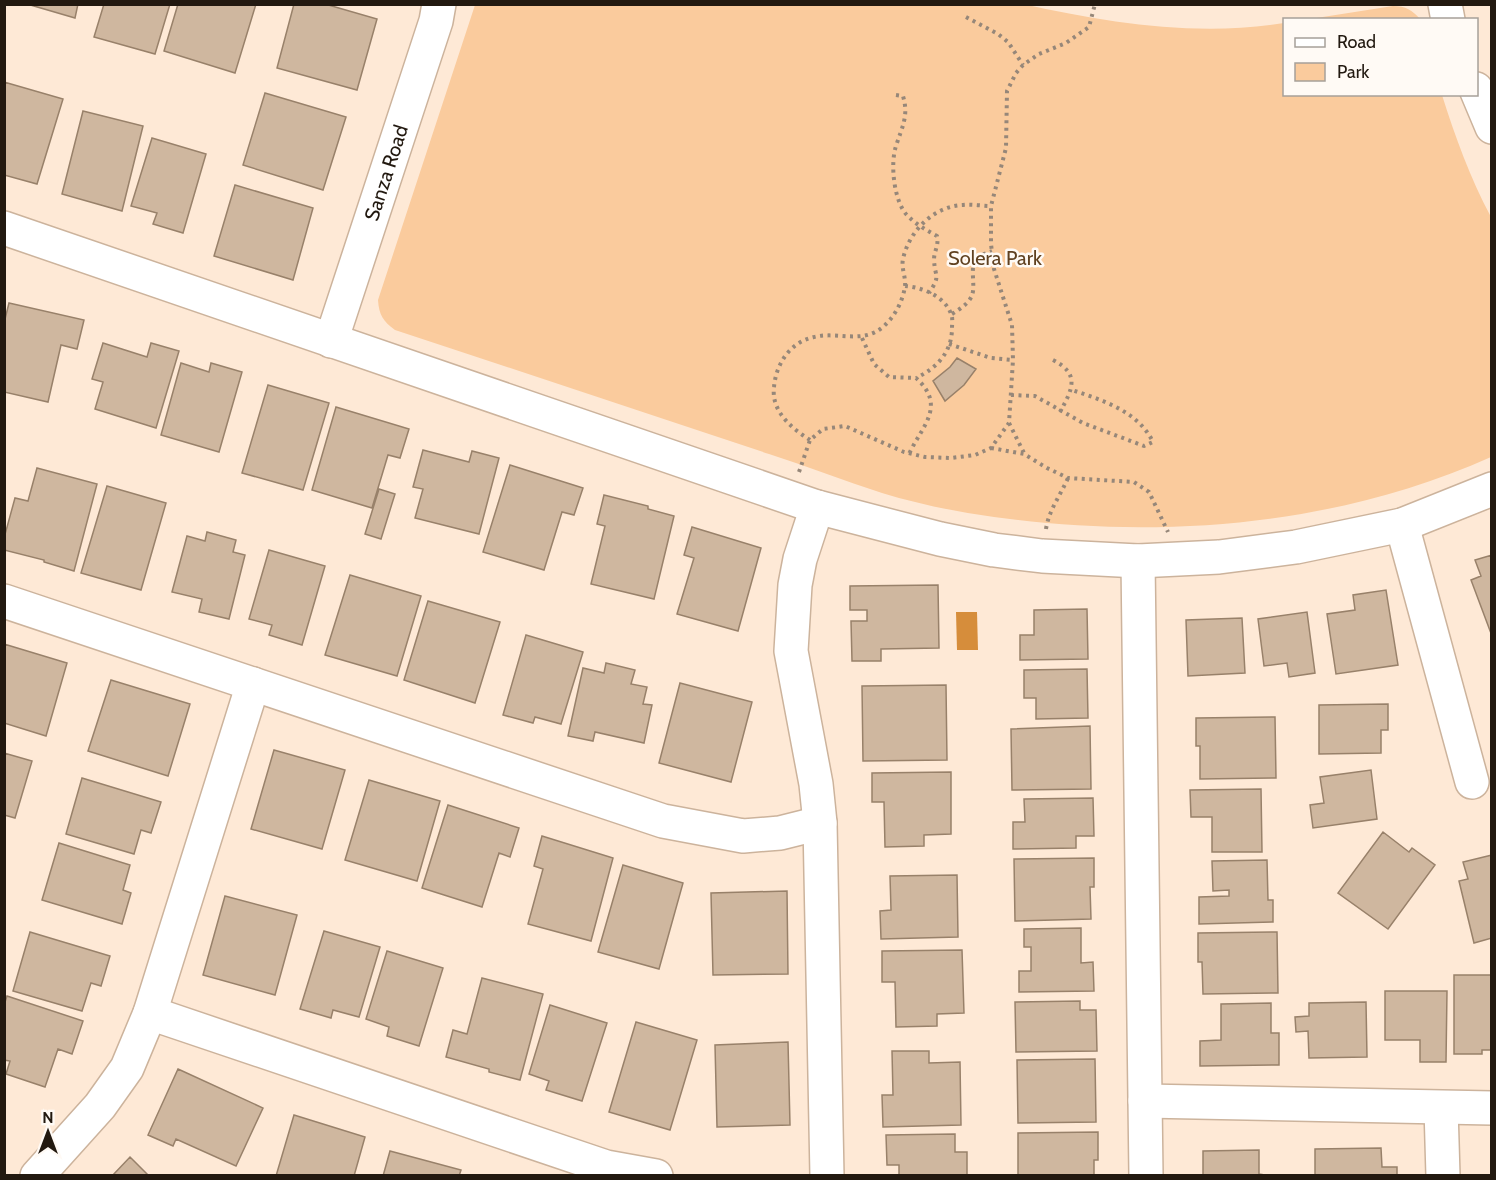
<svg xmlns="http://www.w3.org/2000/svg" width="1496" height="1180" font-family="Cabin,sans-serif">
	<rect width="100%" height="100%" fill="#fee9d6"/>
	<path fill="#facb9d" d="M1023,4c85,19 174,33 261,19v71l158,1c13,41 28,83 49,122v240c-153,69 -332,83 -497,60 -37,-5 -76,-13 -112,-24 -38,-12 -75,-27 -113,-39 -125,-41 -249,-83 -374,-124 -12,-9 -16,-15 -17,-30l97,-295z
		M1393,6c13,0 19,4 27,13h-110z"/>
	<path fill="#d68d3b" d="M977,612l1,38h-21l-1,-38z"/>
	<path fill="#cfb79f" stroke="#98816a" stroke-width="1.5" d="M27,4h51l-3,14z
		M104,4h66l-15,50 -61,-17z
		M178,4h78l-21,69 -71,-22z
		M294,4h31l52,15 -20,71 -80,-22z
		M4,82l59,17 -26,85 -33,-9z
		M265,93l81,24 -23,73 -80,-25z
		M83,111l60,15 -21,85 -60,-17z
		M152,138l54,16 -23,79 -30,-9 4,-11 -26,-7z
		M235,185l78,23 -20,72 -79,-24z
		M9,303l75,17 -7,29 -16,-4 -13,57 -44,-10v-69z
		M103,343l44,14 4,-14 28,8 -23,77 -61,-19 8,-27 -11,-3z
		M957,358l19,11 -12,16 -19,16 -12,-20 17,-14z
		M181,363l28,9 2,-9 31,9 -23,80 -58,-17z
		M268,385l61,18 -26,87 -61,-17z
		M336,407l73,22 -9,29 -12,-3 -16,53 -60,-18z
		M423,450l46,12 3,-11 27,7 -20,76 -64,-16 8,-29 -10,-2z
		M510,465l73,23 -9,27 -12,-3 -18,58 -61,-18z
		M37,468l60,16 -23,87 -30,-9v-2l-40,-10v-12l11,-40 13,3z
		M107,486l59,17 -25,87 -60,-17z
		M379,489l16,5 -14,45 -16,-5z
		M604,495l44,11v3l26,7 -20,83 -63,-15 14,-58 -8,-2z
		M692,527l69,21 -23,83 -61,-17 17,-56 -10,-3z
		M207,532l29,8 -3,12 12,3 -16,64 -30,-7 3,-13 -30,-7 15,-56 18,5z
		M269,550l56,16 -23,79 -33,-10 3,-10 -23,-6z
		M1492,555v81l-21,-56 10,-4 -6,-16z
		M350,575l71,21 -24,80 -72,-21z
		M938,585l1,63 -58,1v12h-29l-1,-40h16v-11h-17v-24z
		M1386,590l12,75 -62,9 -9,-60 28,-4 -2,-15z
		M428,601l72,21 -25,81 -71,-23z
		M1087,609l1,50 -68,1v-25h14v-25z
		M1307,612l8,61 -26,4 -2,-14 -23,3 -6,-47z
		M1242,618l3,55 -57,3 -2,-56z
		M526,635l57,17 -22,72 -26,-7 -2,6 -30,-8z
		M4,644l63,19 -21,73 -42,-13z
		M606,663l29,7 -4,14 16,3 -4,17 9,1 -8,38 -49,-11 -2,9 -25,-5 15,-68 21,5z
		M1087,669l1,49 -52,1v-21h-12v-28z
		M111,680l79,24 -22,72 -80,-25z
		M680,683l72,19 -21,80 -72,-19z
		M946,685l1,75 -84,1 -1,-75z
		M1388,704v26h-7v23l-62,1v-49z
		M1275,717l1,61 -76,1v-33h-4v-28z
		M1090,726l1,63 -79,1 -1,-61z
		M274,750l71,20 -23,79 -71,-20z
		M4,753l28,8 -17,57 -11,-3z
		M1371,770l6,49 -64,9 -3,-23 14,-2 -4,-26z
		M951,772v62l-27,1v11l-39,1 -1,-45h-12v-29z
		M82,778l79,24 -10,31 -10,-3 -7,24 -68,-20z
		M369,780l71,21 -23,80 -72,-21z
		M1261,789l1,63h-50v-35h-21l-1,-27z
		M1093,798l1,38h-18v12l-63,1v-27h12l-1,-23z
		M448,805l71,23 -9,29 -11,-4 -17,54 -60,-19z
		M1383,832l26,20 3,-4 23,17 -47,64 -50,-36z
		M542,836l71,22 -22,83 -63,-17 15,-55 -9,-3z
		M59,843l71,22 -7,25 8,3 -9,31 -80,-24z
		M1492,855v83l-18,5 -15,-62 9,-2 -5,-17z
		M1094,858v29h-4l1,32 -76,2 -1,-62z
		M1267,860l1,40h5v22l-74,2v-27l30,-1v-6l-16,1 -1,-30z
		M623,865l60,18 -24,86 -61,-17z
		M957,875l1,62 -77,2 -1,-28 11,-1 -1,-34z
		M787,891l1,83 -75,1 -2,-82z
		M225,896l72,19 -22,80 -72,-20z
		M1081,928v35l12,-1 1,29 -75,1v-21h12v-24h-7v-18z
		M324,931l56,16 -21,70 -26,-7 -2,8 -31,-9z
		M30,932l80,24 -9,30 -10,-3 -9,28 -69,-20z
		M1277,932l1,61 -75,1 -1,-32h-4v-29z
		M962,950l2,63 -27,1v12l-41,1 -1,-45h-13v-31z
		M387,951l56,17 -24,78 -32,-10 2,-9 -23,-8z
		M1454,975h38v75h-10v4h-28z
		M482,978l61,16 -23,86 -31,-8v-3l-43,-12 7,-27 14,4z
		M1385,991h62l-1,71h-26v-22h-35z
		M7,996l76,25 -11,33 -14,-5 -13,38 -39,-13 4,-13 -6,-1v-55z
		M1080,1001v9h16l1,41 -81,1 -1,-50z
		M1366,1002l1,55 -58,1 -1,-27 -12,1 -1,-15 14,-1v-13z
		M1271,1003v30h8v32l-79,1v-25l21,-1v-36z
		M550,1005l57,18 -25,78 -36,-11 3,-9 -20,-7z
		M636,1022l61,18 -27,90 -61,-18z
		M788,1042l2,83 -73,2 -2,-82z
		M892,1051h37v12l31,-1 1,63 -78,2 -1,-32h11z
		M1095,1059l1,63 -78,1 -1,-63z
		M178,1069l85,39 -27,58 -60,-27 -3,7 -25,-11z
		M294,1115l71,22 -11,39h-78z
		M1098,1132v28h-4v16h-76v-43z
		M955,1134v18h12v24h-68v-11h-12l-1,-30z
		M1381,1148l1,19h15v9h-82v-27z
		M1259,1150v24l12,2h-68v-25z
		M390,1151l71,19 -2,6h-76z
		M130,1157l19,19h-37z"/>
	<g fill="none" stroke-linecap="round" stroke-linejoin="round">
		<g stroke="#ccb39c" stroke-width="36">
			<g id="minor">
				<path d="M1445,4l3,16"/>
				<path d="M1476,89l16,38"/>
				<path d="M4,228l813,279 123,32 54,11 48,6 96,5 81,-4 77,-10 106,-22 90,-36"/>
				<path id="s1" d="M331,341l105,-320 3,-17"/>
				<path d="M817,507l-17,52 -5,26 -4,66 25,133 4,39 7,353"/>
				<path d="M1402,525l70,257"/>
				<path d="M1138,561l8,615"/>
				<path d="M4,601l659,220 80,15 37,-3 40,-10"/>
				<path d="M150,1013l456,154 50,9"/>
				<path d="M1145,1101l347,7"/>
				<path d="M1441,1108l2,68"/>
				<path d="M37,1176l63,-70 27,-38 23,-55 103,-329"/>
			</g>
		</g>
		<path stroke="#968779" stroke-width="4" stroke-dasharray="3 4.5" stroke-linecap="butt" d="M966,17l32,17 10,8 15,23
			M896,95l7,1c6,20 -1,31 -7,50 -6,18 -2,54 10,68 9,10 20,16 31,22 2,11 -3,14 -3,24 1,18 7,15 -5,33
			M905,286c16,1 40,10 46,28 2,3 1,10 1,14 0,24 -15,40 -36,50
			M952,314c32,-19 17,-26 22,-56l18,-7
			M862,338l12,26 15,13 27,1c31,28 6,48 -7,76
			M949,344l42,14 22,2
			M1053,360c28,14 19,30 7,52
			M1011,395l24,1 48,27 61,23 9,-4c-15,-31 -51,-42 -81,-52
			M1009,423l15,30
			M810,440c-19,-12 -39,-29 -36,-53 2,-23 16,-45 40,-50 24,-6 49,8 70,-11 11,-10 19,-25 21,-40 1,-9 -4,-18 -2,-27 6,-28 31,-53 60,-54 9,-1 19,1 28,1
			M991,448l33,6 23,14 21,10 66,4 15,10 19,40
			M799,472l11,-32 13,-11 22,-3 59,26 21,5 26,1 24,-3 16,-7 18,-25 4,-63 -1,-35 -18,-56 -3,-25v-38l15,-58 1,-57 9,-18 7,-8 16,-11 27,-11 23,-16 6,-23
			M1046,529c3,-19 14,-33 22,-51"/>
		<use href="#minor" stroke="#fff" stroke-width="33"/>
	</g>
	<g text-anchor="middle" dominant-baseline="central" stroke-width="5" stroke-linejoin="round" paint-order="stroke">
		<g font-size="20" fill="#221910" stroke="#fffaf5">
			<text stroke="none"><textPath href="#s1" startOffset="177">Sanza Road</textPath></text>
		</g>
		<g font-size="20" fill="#604120" stroke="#fffaf5">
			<text x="995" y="258">Solera Park</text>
		</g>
	</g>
	<rect width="1496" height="1180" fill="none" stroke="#221910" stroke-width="12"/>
	<rect x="1283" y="18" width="195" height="78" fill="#fffaf5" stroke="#a7a099" stroke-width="1.5"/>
	<rect x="1295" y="38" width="30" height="9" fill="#ffffff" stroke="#a7a099" stroke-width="1.5"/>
	<text x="1337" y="48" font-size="18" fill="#221910">Road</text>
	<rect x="1295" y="63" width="30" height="18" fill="#facb9d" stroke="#a7a099" stroke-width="1.5"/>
	<text x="1337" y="78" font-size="18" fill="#221910">Park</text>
	<g transform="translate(48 1132)" stroke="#fffaf5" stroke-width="4.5" paint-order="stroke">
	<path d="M0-4.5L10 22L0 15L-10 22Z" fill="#221910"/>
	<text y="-9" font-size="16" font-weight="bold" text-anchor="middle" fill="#221910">N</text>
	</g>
</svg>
